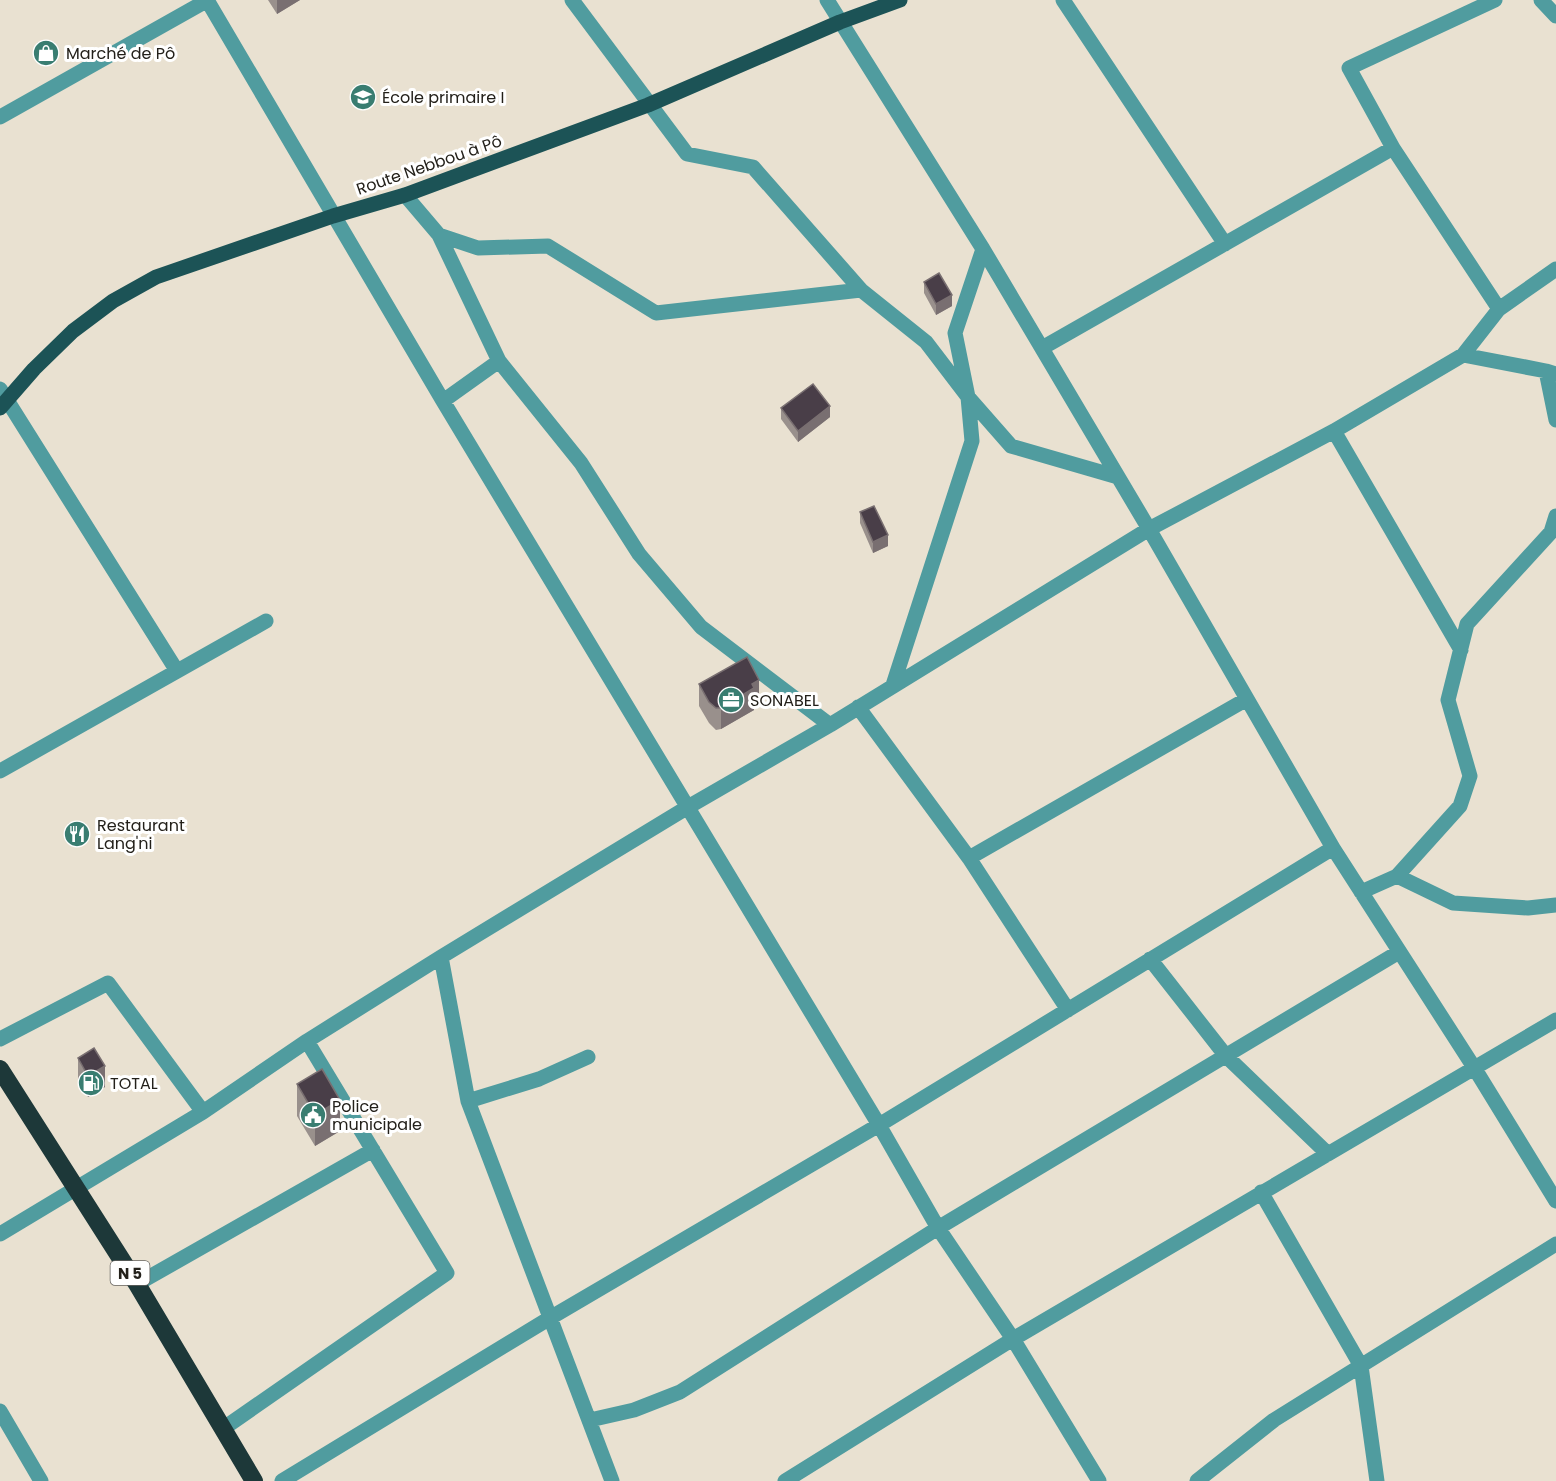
<svg xmlns="http://www.w3.org/2000/svg" width="1556" height="1481" font-family="Poppins,sans-serif">
	<rect width="100%" height="100%" fill="#e9e1d1"/>
	<g fill="none" stroke-linecap="round" stroke-linejoin="round">
		<path stroke="#509c9f" stroke-width="15" d="M207,0l236,401 436,724 59,103 75,111 86,142
			M572,0l115,154 66,13 108,123
			M827,0l156,249 166,280 184,319 142,221 81,132
			M1063,0l162,244
			M1495,0l-146,68 44,80 106,161
			M1541,0l15,16
			M0,117l208,-117
			M405,195l34,40 60,126 -56,40
			M439,235l39,13 70,-2 108,67 205,-23 65,52 42,55 43,49 107,31
			M1042,348l351,-200
			M1463,355l36,-46 57,-40
			M499,361l82,102 58,91 62,73 129,98
			M1546,371l10,49
			M0,389l177,282
			M1334,431l127,219
			M893,685l79,-244 -4,-44 -13,-64 28,-84
			M858,707l111,151 99,152
			M0,771l266,-150
			M969,858l278,-159
			M1397,876l56,27 75,5 28,-3
			M1361,892l36,-16 63,-70 10,-30 -22,-76 19,-76 84,-92 5,-16
			M441,957l27,144 144,380
			M1150,959l76,97 102,98
			M0,1039l108,-56 95,129
			M468,1101l71,-22 49,-22
			M1261,1192l100,174 16,115
			M0,1234l203,-122 104,-71 134,-84 247,-150 142,-82 319,-196 185,-98 129,-76 83,16 10,3
			M137,1284l236,-134
			M0,1411l41,70
			M590,1420l44,-10 46,-18 258,-164 461,-276
			M224,1428l223,-155 -140,-232
			M282,1481l268,-163 329,-193 454,-277
			M785,1481l228,-142 543,-319
			M1197,1481l77,-61 282,-176"/>
		<path stroke="#1c5356" stroke-width="15" d="M0,408l34,-39 39,-38 40,-30 43,-24 177,-61 72,-21 243,-90 192,-83 60,-22"/>
		<path stroke="#1d3839" stroke-width="18" d="M0,1069l137,215 117,197"/>
	</g>
	<path fill="#99908c" d="M268,0h32l-23,14z
		M924,282l28,24 -16,9 -12,-22z
		M781,408l49,9 -32,25 -17,-23z
		M860,512l28,34 -15,7 -13,-30z
		M699,684l60,17 -5,3v6l-33,19 -5,1 -7,-7 -10,-17z
		M78,1058l27,29 -17,10 -10,-17z
		M297,1084l43,47 -25,15 -18,-30z"/>
	<path fill="#796f71" d="M277,0h23l-23,14z
		M952,295v11l-16,9v-11z
		M830,406v11l-32,25v-11z
		M888,535v11l-15,7v-11z
		M759,680v21l-5,3v6l-33,19v-21l31,-24z
		M105,1066v21l-17,10v-21z
		M340,1100v31l-25,15v-31z"/>
	<path fill="#493e48" stroke="#796f71" stroke-width="1.5" d="M939,273l13,22 -16,9 -12,-22z
		M813,384l17,22 -32,25 -17,-23z
		M874,506l14,29 -15,7 -13,-30z
		M747,657l12,23 -7,4 2,4 -33,20h-5l-7,-6 -10,-18z
		M94,1048l11,18 -17,10 -10,-18z
		M322,1069l18,31 -25,15 -18,-31z"/>
	<defs>
		<g id="shop-disc" transform="scale(1.35)"><circle r="9.5" fill="#397d71" stroke="#fff"/><path d="M-5-2.5h2.3a2.7 3.5 0 0 1 5.4 0H5L5.5 6h-11ZM-1.5-2.5h3a1.5 2.3 0 0 0-3 0Z" fill="#fff"/></g>
		<g id="school-disc" transform="scale(1.35)"><circle r="9.5" fill="#397d71" stroke="#fff"/><path d="M0-5L7-2L0 1L-7-2ZM-4 1L0 2.5L4 1V4Q0 6-4 4Z" fill="#fff"/></g>
		<g id="office-disc" transform="scale(1.35)"><circle r="9.5" fill="#397d71" stroke="#fff"/><path d="M-6-3h4V-5.5h4V-3h4V5H-6ZM-1-4.5V-3h2v-1.5ZM-6 0V1H6V0Z" fill="#fff"/></g>
		<g id="restaurant-disc" transform="scale(1.35)"><circle r="9.5" fill="#397d71" stroke="#fff"/><path d="M-5-6h1v4h1v-4h1v4h1v-4h1v5L-1.5 .5V6h-2V.5L-5-1ZM5-6V6H3V1.5H1.5Q1.5-4 5-6Z" fill="#fff"/></g>
		<g id="fuel-disc" transform="scale(1.35)"><circle r="9.5" fill="#397d71" stroke="#fff"/><path d="M-5.5-6h7V0h2V4h1.3V-2.5L3-4.5l.8-.8L6-3V5H2.5V1h-1V6h-7ZM-4.2-4.7v3.2H.2V-4.7Z" fill="#fff"/></g>
		<g id="civic-disc" transform="scale(1.35)"><circle r="9.5" fill="#397d71" stroke="#fff"/><path d="M-.6-6.5H3V-4.5H.6V-3L4-1V1h2V6H-6V1h2V-1L-.6-3ZM-1.2 2.5V6h2.4V2.5Z" fill="#fff"/></g>
	</defs>
	<g fill-rule="evenodd">
		<use href="#shop-disc" x="46" y="53"/>
		<use href="#school-disc" x="363" y="97"/>
		<use href="#office-disc" x="731" y="700"/>
		<use href="#restaurant-disc" x="77" y="834"/>
		<use href="#fuel-disc" x="91" y="1083"/>
		<use href="#civic-disc" x="313" y="1115"/>
	</g>
	<g text-anchor="middle" dominant-baseline="central" stroke-width="6" stroke-linejoin="round" paint-order="stroke">
		<rect fill="#fff" stroke="#65635f" stroke-width="1.5" x="110.5" y="1261" width="39" height="24" rx="4.5"/>
		<g font-size="15" font-weight="bold" fill="#23201a">
			<text x="130" y="1273">N 5</text>
		</g>
		<g font-size="16" fill="#23201a" stroke="#fff" text-anchor="start">
			<text x="66" y="53">Marché de Pô</text>
			<text x="382" y="97">École primaire I</text>
			<text x="750" y="700">SONABEL</text>
			<text x="97" y="825">Restaurant<tspan x="97" dy="18">Lang'ni</tspan></text>
			<text x="110" y="1083">TOTAL</text>
			<text x="332" y="1106">Police<tspan x="332" dy="18">municipale</tspan></text>
		</g>
		<g font-size="16" fill="#23201a" stroke="#fff">
			<text transform="translate(429 165) rotate(-19)">Route Nebbou à Pô</text>
		</g>
	</g>
</svg>
